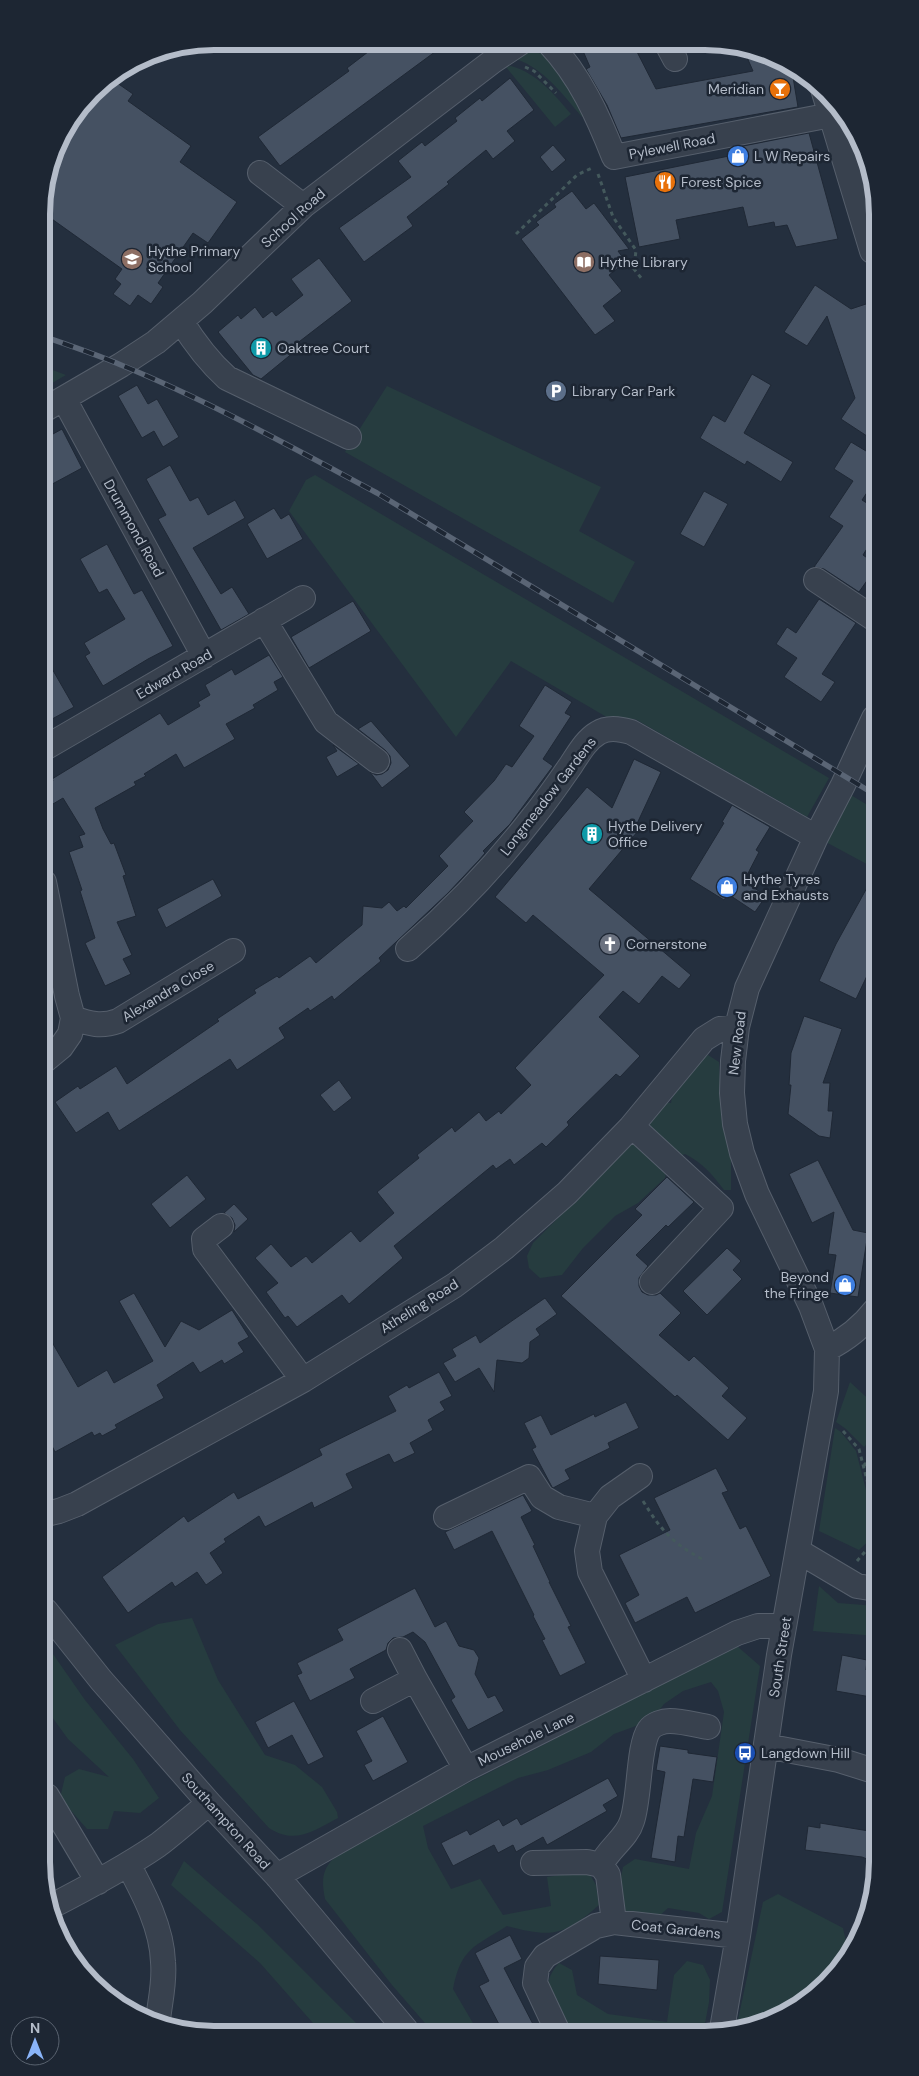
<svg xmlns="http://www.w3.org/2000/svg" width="919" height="2076" font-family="'DM Sans',sans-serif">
	<rect width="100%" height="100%" fill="#242f3e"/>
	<path fill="#263c3f" d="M524,52c8,0 16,0 23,4 16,11 27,43 36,61h-1c-20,-23 -40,-52 -71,-59z
		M511,66c26,7 43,28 60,48l-16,13 -49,-60z
		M42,366l24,9 -24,14z
		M387,386l214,101 -22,44 56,31 -22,41 -268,-151z
		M315,475l514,303 -22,39 -172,-98 -20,3 -104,-61 -55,76 -167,-226 17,-31z
		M851,795l23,14v59l-50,-27z
		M708,1055l11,7 3,60 9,34v34h-7c-12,-16 -21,-27 -39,-36l-17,7 -3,17 -27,25 -23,13 -32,32 -21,27 -22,3 -11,-10 -2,-12 6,-13 49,-49 81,-92 8,1c2,-15 23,-41 37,-48z
		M850,1382l26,24v28l-12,13 -18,-18 -10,-7z
		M835,1428l6,4 15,19 20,78v5l-17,16 -40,-19z
		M819,1586l19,17 39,3v30l-64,-5z
		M192,1618l26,62 47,75 30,10 27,22 15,25 1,6c-25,13 -43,27 -69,10l-89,-98 -65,-85 43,-21z
		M46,1644l39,56 48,59 26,39 -19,15 -26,-2 -6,18h-21l-27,-31 5,-21 14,-8 30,8 -41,-38 -21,-29z
		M737,1646l23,20 -38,246 -13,7 -10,-6 -31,-5 -12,11 -24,-3 -10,-7 -3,-23 4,-19 12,-8 54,10 7,-36 16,-37 12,-84 -6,-21 -7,-9 -28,9 -19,13 -12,16 -38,14 -23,18 -43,18 -30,8 -95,48 5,22 23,41 29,-10 23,36 48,-9 -4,-29 41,-6 8,14 3,20c-35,31 -47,33 -92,21 -33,21 -46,22 -54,63l24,41h-46l-39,-45 -67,-86c-3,-16 -4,-28 8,-40 62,-41 130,-73 197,-107 69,-36 136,-74 207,-106z
		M184,1861l73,63 107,107h-44l-60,-68 -89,-78z
		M778,1894l65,34 5,23 -1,7 -5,9 -41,39 -51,23h-14l27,-127z
		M687,1961l16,4 7,15 -1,22 -5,27 -140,1c-12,-24 -27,-43 -5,-67l13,7 5,25 31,19 59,8 7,-47z"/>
	<path fill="#455162" stroke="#1f2835" d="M381,42l66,1 -167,123 -22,-29 91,-66 -2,-3z
		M580,44h53l23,45 97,-18 -11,-25 50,25 6,36 -177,31 -14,-33 -21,-36 4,-2z
		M110,78l23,16 -5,7 63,45 -11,16 57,40 -29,41 -15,-10 -35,50 5,4 -12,17 -13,-9 -8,11 -17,-12 8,-10 -6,-5 7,-10 -80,-57v-10l17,-64 30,-39 2,2 15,-21z
		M510,78l24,32 -27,21 8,10 -22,18 -7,-9 -39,32 2,2 -42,33 6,9 -49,36 -25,-34 72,-51 -13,-16 24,-19 3,4 32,-25 -2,-3 25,-20 2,3z
		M809,133l29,106 -42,8 -9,-22 -12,2 -1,-5 -26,5 -5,-20 -67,13 4,19 -41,8 -14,-70 104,-21 -1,-7z
		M553,145l13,15 -14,12 -12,-15z
		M572,191l14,18 8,-6 35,46 -11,2 8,11 -17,13 13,16 -19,15 12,15 -20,14 -74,-96 18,-14 -3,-3 20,-15 -2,-3z
		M319,258l33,43 -61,47 3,4 -33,27 -8,-4 -35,-43 20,-17 3,4 14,-12 8,11 9,-7 4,5 27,-21 -12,-16z
		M815,285l36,24 21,-7 1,138 -32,-21 14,-21 -28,-82 -20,30 -23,-14z
		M752,374l19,11 -27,48 49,29 -12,20 -34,-21 -2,4 -45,-27 13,-23 12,7z
		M137,385l11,19 9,-5 22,38 -16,10 -9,-16 -12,7 -24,-42z
		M62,429l20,39 -39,21 -1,-49z
		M851,442l20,12 2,-3v43l-5,-3 -6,9 11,7v32l-10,16 10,7v10l-14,20 -35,-23 -10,-2 29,-41 -14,-9 24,-36 -19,-12z
		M170,465l20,36 8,-4 10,18 27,-15 10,18 -52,30 28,46 11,-7 17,27 -28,16 -63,-111 8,-4 -20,-36z
		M704,491l24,13 -24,43 -24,-13z
		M274,508l7,11 8,-5 14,25 -36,20 -20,-35z
		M107,544l27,50 8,-4 31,56 -25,13 -45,27 -18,-30 5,-3 -6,-10 41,-24 -18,-30 -8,4 -19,-34z
		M819,599l37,24 -34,51 13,8 -14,20 -37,-25 13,-19 -21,-14 11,-17 9,6z
		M353,601l18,30 -62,37 -18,-31z
		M43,653l31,54 -31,17z
		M269,655l14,22 -9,5 4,8 -25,15 2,3 -29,16 9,15 -51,29 -8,-14 -32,20 2,2 -12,6 2,3 -41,23 8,21 8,15 3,-1 12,32 -3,1 13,40 -19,6 15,33 -9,4 8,15 -26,12 -20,-43 10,-5 -15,-47 2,-1 -13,-38 14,-5 -4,-11 6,-2 -22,-36 -10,6 -9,-17 9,-6 -1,-2 108,-66 8,12 32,-19 -2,-4 12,-7 -5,-10 27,-16 3,6z
		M545,685l27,17 -7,11 6,3 -28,43 10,7 -43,58 -27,27 2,2 -6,7 -31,33 -69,65 2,3 -47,39 -2,-4 -22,15 -2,-3 -29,20 6,10 -48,32 -7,-11 -111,72 -11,-19 -32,21 -21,-31 23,-16 2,3 36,-23 11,18 92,-63 -2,-2 39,-26 -2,-3 23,-14 2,2 31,-22 6,7 46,-38 1,-19 19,2 7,-6 8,9 7,-5 2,2 42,-42 -9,-10 34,-35 -9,-9 30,-31 12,-17 6,3 22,-31 -15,-10z
		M371,721l39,45 -28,22 -12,-16 6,3 6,-1 6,-4 3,-7 -1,-7 -5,-6 -27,-21z
		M333,745l26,19 -22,13 -11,-20 11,-6z
		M634,759l27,13 -26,56 3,3 -49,58 102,86 -12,14 -17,-13 -23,28 -16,-13 -24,26 41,39 -20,21 -4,-3 -49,48 2,3 -23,22 -4,-4 -28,22 -4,-6 -14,10 -3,-4 -99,81 9,12 -54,46 -7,-9 -45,32 -9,-11 -3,2 -19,-26 12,-9 -23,-25 16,-14 20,23 15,-11 6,7 39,-32 9,11 34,-29 -17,-21 42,-34 -2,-3 35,-28 3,5 24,-20 7,9 13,-10 2,3 30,-29 -16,-17 89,-93 -71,-60 -7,8 -31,-26 92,-110 25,21z
		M732,805l38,22 -14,23 3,2 -15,29 22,15 -11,16 -27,-18 -4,6 -34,-21 34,-56 -2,-1z
		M874,875v86l-18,38 -37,-18 17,-37z
		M213,879l9,17 -56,32 -9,-19z
		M804,1016l38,13 -19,54h7l-2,28h5l-3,27 -11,-2 -31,-22 3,-29h-2l2,-32z
		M339,1080l13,18 -18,14 -14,-17z
		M818,1160l35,70 15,3 -10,64 -28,-4 6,-38 -8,-1 6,-42 -22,11 -23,-49z
		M187,1175l19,24 -36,29 -19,-24z
		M667,1177l27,25 -26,25 -2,-2 -30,30 12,11 -9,12v8l3,6 6,3h8l4,-2 21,20 -22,22 30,26 5,-5 35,32 -7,8 25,22 -19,22 -51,-45 -2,2 -114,-101 81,-81 -7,-6z
		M234,1204l14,15 -14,13 1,-7 -3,-7 -8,-5z
		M727,1248l14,13 -8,9 9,9 -35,36 -24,-24z
		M134,1293l31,54 16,-26 18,9 33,-20 17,27 -11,6 6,9 -20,12 -2,-4 -22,13 -7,-11 -36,23 7,13 -49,27 2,3 -15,8 -2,-3 -6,3 -2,-4 -37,20 -9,-18 -1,-104 33,57 29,-17 7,13 39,-22 -34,-60z
		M545,1298l12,16 -21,15 4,6 -10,7 -1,16 -7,5 -25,-3 -3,32 -15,-24 -24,14 -12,-19 13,-7 -4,-7 24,-14 4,8z
		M439,1372l13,24 -12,6 5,8 -17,10 5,10 -23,13 5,10 -21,10 -5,-9 -43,20 7,14 -39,20 -2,-6 -47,25 -6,-11 -35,23 2,3 -16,11 13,20 -17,12 -9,-13 -22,15 -3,-5 -44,31 -26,-36 82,-61 4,6 46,-30 4,7 84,-44 -3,-6 77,-38 -8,-15 19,-11 2,3z
		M626,1402l13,26 -31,15 2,5 -45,22 5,9 -17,9 -1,-1 -20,-38 4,-2 -12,-24 17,-8 10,20 43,-21 1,3z
		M716,1468l12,23 -6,2 18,36 6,-3 25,50 -76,37 -8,-16 -52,26 -10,-20 14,-8 -20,-40 51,-25 -16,-32z
		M523,1495l9,16 -11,6 14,28 -2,1 17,36h-1l22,44 -3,1 18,36 -26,13 -18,-36 3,-1 -12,-23 1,-1 -42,-84 -38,19 -9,-18z
		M415,1588l20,39 11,-6 13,25 15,4 5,8 -4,16 13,24 7,-3 9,16 -36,19 -17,-30 4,-3 -30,-55 -12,-10 -10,5 -10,1 -5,5 -2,7 -36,19 5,9 -45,23 -13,-26 5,-2 -5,-10 46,-23 -6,-11z
		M842,1655l25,5 -1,10 11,1v27l-41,-7z
		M294,1701l30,56 -16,8 -16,-30 -24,13 -13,-26z
		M383,1716l25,46 -35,19 -9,-16 8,-4 -16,-30z
		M660,1746l28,4v3l29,4 -4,25 -20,-3 -9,58 -6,-1 -3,26 -24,-4 14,-86 -9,-2z
		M608,1778l10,18 -15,9 4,6 -60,34 -4,-8 -27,15 -3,-7 -15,8 -4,-8 -41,21 -12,-23 26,-13 3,5 29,-16 4,7 14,-8 4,7z
		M820,1823l49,8 8,3v29l-15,-6 -57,-7 3,-24 12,2z
		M510,1935l12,24 -18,9 32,62h-34l-23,-44 10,-5 -14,-28z
		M600,1956l59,4 -2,30 -59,-6z"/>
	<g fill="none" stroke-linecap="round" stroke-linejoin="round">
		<g stroke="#565f6c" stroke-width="26">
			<path id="minor" d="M549,43c31,33 49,73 65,114l217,-42
				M667,44l8,15
				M823,89l49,162
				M260,173l43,33
				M181,321c13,21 27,40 46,57l122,59
				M64,399l140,257
				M42,411l79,-46 35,-23 46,-39 101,-97 190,-145 27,-18
				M816,580l57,38
				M264,620l62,102 51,39
				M43,749l260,-151
				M44,882l23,114 6,22 -3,16 -9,13 -17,14
				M408,949c45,-39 88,-84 125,-132 14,-17 26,-35 38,-52 8,-12 15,-25 27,-32 9,-6 23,-4 33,-1l185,105
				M73,1018c17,6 28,9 45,3l115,-70
				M632,1126l89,82 -69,74
				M221,1226l-17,13 1,10 98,131
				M827,1349c20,-10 35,-22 49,-40
				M640,1476l-30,21 -15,19 -8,35 3,21 54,108
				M46,1514l13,-3 18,-7 226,-124 152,-95 49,-37 63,-55 64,-66 73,-88 16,-10 17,-2
				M446,1517l83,-40 13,20 17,10 36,9
				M798,1551l59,35 19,3
				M46,1611l55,69 108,123 68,73 129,154
				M400,1650l15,29
				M373,1701l42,-22 51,90
				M766,1746l73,14 38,12
				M47,1796l51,86
				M533,1863l54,-1 14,3 7,10 6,47
				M128,1864c16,30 34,64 35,98 2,20 -3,39 -5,58
				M601,1865c8,-17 26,-27 31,-44 8,-23 6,-75 17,-91 4,-6 14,-9 21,-9 12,0 26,4 38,6
				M277,1876l189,-107 271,-136 21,-7h26
				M48,1908c37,-19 75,-39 110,-63 17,-13 34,-28 51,-42
				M722,2029l16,-93 41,-281 47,-264 1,-42 -16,-43 -54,-112 -15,-41 -7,-29 -3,-31 1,-32 4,-34 10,-39 69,-151 27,-52 31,-67
				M557,2030l-22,-47 2,-16 8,-11 51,-30 18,-4 124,14"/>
		</g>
		<path stroke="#44595c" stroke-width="3" stroke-dasharray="4 4" stroke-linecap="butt" d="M525,67l9,4 22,22
			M598,174l15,43 23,33 -2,19 8,10
			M516,234l61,-59 17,-8
			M843,1431l16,18 17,66
			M864,1463l12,11
			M643,1501c18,29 29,42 59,58
			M857,1561l19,-22"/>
		<use href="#minor" stroke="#38414e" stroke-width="24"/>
		<g stroke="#5a6575" stroke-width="5.5">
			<path id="rail" d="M42,336c26,9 53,18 79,29 88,36 172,83 256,128l497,301"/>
		</g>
		<use href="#rail" stroke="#1d2633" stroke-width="4" stroke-dasharray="11" stroke-linecap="butt"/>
	</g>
	<defs>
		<g id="bar-disc" transform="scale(1.125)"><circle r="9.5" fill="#e8710a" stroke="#1d2633"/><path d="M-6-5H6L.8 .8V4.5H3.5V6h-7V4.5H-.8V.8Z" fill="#fff"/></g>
		<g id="shop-disc" transform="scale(1.125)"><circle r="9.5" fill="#3f7fe0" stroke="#1d2633"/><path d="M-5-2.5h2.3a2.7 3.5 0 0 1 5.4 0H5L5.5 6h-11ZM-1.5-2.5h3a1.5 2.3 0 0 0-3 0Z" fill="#fff"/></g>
		<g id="restaurant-disc" transform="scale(1.125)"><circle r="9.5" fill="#e8710a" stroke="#1d2633"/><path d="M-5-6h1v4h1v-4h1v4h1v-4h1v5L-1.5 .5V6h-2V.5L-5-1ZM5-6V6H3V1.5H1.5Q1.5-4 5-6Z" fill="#fff"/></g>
		<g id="school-disc" transform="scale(1.125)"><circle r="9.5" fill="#8d6e63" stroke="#1d2633"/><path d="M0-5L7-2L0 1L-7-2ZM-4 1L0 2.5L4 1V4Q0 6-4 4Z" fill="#fff"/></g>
		<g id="library-disc" transform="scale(1.125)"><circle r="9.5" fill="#8d6e63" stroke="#1d2633"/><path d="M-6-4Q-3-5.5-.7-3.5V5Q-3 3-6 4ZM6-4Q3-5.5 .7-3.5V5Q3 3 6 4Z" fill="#fff"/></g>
		<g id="building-disc" transform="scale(1.125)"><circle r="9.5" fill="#0f9aa8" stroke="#1d2633"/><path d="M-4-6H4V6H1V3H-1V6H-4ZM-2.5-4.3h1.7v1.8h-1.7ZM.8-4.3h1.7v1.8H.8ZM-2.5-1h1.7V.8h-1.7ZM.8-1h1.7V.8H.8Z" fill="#fff"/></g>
		<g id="parking-disc" transform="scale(1.125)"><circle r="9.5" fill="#5c6f8a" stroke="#1d2633"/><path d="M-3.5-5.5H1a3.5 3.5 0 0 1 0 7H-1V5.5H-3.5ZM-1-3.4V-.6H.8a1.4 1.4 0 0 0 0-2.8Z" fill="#fff"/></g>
		<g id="church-disc" transform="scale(1.125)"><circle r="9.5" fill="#6b7280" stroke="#1d2633"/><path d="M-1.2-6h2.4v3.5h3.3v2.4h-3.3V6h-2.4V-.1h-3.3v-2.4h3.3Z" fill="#fff"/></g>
		<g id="bus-disc" transform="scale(1.125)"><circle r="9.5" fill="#1a4fb4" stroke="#1d2633"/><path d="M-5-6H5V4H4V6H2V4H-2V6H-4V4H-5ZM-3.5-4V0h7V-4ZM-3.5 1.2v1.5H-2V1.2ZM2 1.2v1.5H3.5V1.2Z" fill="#fff"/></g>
	</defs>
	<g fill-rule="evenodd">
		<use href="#bar-disc" x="780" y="89"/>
		<use href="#shop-disc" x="738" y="156"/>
		<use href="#restaurant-disc" x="665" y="182"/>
		<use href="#school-disc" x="132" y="259"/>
		<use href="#library-disc" x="584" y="262"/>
		<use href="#building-disc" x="261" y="348"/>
		<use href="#parking-disc" x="556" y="391"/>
		<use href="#building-disc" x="592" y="834"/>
		<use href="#shop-disc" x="727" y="887"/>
		<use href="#church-disc" x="610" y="944"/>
		<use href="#shop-disc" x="845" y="1285"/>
		<use href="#bus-disc" x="745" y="1753"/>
	</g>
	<g text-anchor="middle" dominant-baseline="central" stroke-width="5" stroke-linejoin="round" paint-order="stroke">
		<g font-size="14" fill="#b4bcc9" stroke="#1d2633" text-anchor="start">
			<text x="764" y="89" text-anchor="end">Meridian</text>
			<text x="754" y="156">L W Repairs</text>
			<text x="681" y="182">Forest Spice</text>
			<text x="148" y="251">Hythe Primary<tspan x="148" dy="16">School</tspan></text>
			<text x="600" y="262">Hythe Library</text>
			<text x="277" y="348">Oaktree Court</text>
			<text x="572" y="391">Library Car Park</text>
			<text x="608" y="826">Hythe Delivery<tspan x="608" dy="16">Office</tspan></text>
			<text x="743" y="879">Hythe Tyres<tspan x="743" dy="16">and Exhausts</tspan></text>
			<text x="626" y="944">Cornerstone</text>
			<text x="829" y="1277" text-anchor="end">Beyond<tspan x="829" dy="16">the Fringe</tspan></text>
			<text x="761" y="1753">Langdown Hill</text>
		</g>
		<g font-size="14" fill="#b4bcc9" stroke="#1d2633">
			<text transform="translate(672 146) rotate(-11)">Pylewell Road</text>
			<text transform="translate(293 218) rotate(-42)">School Road</text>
			<text transform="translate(134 528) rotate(61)">Drummond Road</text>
			<text transform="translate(174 674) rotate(-30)">Edward Road</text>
			<text transform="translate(548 796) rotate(-52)">Longmeadow Gardens</text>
			<text transform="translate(168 991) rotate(-31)">Alexandra Close</text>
			<text transform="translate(737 1043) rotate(-83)">New Road</text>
			<text transform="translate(419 1306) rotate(-32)">Atheling Road</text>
			<text transform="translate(780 1657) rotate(-81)">South Street</text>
			<text transform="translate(526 1739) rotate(-26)">Mousehole Lane</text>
			<text transform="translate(226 1821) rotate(48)">Southampton Road</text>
			<text transform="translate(676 1929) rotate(6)">Coat Gardens</text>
		</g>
	</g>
	<path d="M0 0H919V2076H0ZM214 50H705A164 164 0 0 1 869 214V1862A164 164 0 0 1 705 2026H214A164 164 0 0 1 50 1862V214A164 164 0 0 1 214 50Z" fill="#1d2633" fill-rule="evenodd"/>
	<path fill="none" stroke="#b4bcc9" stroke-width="6" d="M214 50H705A164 164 0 0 1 869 214V1862A164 164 0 0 1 705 2026H214A164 164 0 0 1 50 1862V214A164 164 0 0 1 214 50Z"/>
	<g transform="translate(35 2041)"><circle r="24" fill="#1d2633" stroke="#59626f"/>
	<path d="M0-4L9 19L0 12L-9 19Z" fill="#8ab4f8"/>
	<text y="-8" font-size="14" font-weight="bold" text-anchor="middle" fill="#b4bcc9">N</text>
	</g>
</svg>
